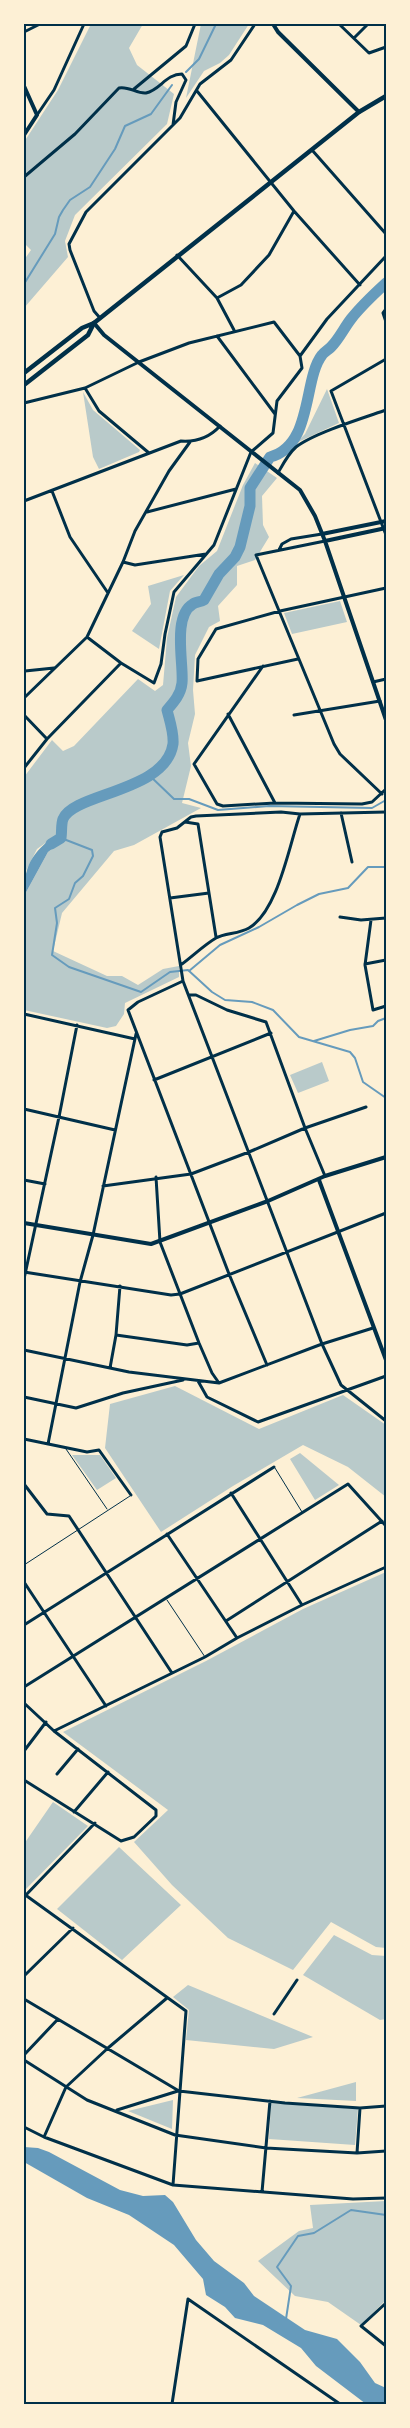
<svg xmlns="http://www.w3.org/2000/svg" width="410" height="2428" font-family="Bitter,serif">
	<rect width="100%" height="100%" fill="#fdf0d5"/>
	<path fill="#b9caca" d="M91,24h52l-14,24 8,17 37,29 -7,30 -92,91 -10,26 3,16 -44,51v-48l7,-10 -7,-7v-101l34,-52z
		M201,24h48l-20,31 -9,8 -16,8 -18,27z
		M327,389l12,34 -43,20 9,-9z
		M83,392l10,18 47,40 -1,2 -40,17 -6,-12z
		M255,463l22,15 -15,18 1,29 6,12 -14,23 -18,6v19l-19,21 2,15 -11,6 -14,28 -2,35 2,24 -7,29 3,23 -9,37 19,5 -67,37 -20,6 -52,62 -9,38 54,25h15l16,9 25,-16 16,-3v11l-54,26 -1,11 -8,12 -9,2 -83,-18v-114l24,-44 12,-9 2,-12 -25,18 -13,26v-98l28,-37 11,11 11,-5 64,-67 17,12 8,-6 4,-47 9,-41 23,-31 18,-15 26,-66z
		M184,575l-14,16 -11,58 -27,-18 19,-27 -3,-18z
		M340,601l7,21 -55,12 -8,-21z
		M322,1062l7,19 -31,12 -8,-18z
		M175,1386l84,43 84,-34 43,30v72l-38,-30 -45,-22 -70,41 -72,46 -56,-84 5,-44z
		M300,1453l39,32 -24,15 -25,-41z
		M72,1455h28l16,23 -19,12z
		M386,1572v376l-10,-1 -45,-25 -38,48 -65,-32 -56,-53 -38,-43 34,-32 -105,-78 143,-71 97,-52z
		M53,1802l35,24 -62,63 -2,-2v-43z
		M119,1847l62,58 -59,55 -65,-51z
		M334,1935l38,20 14,1v63l-6,1 -77,-45z
		M188,1985l125,52 -39,12 -88,-9 3,-30 -16,-13z
		M356,2082v19l-59,-3z
		M173,2100l-1,29 -44,-18z
		M271,2103l87,6 -3,36 -86,-6z
		M386,2201v99l-25,25 -33,-23 -33,-6 -37,-35 41,-30 14,-3 -3,-23z"/>
	<path fill="#669bbc" d="M62,830l-2,13 -12,9 -24,44c0,-36 11,-45 38,-66z
		M24,2147l14,1 11,4 71,38 23,6 22,-1 8,7 23,38 18,21 30,22 10,13 51,34 32,9 23,23 15,21 11,5v16h-20l-50,-38 -15,-18 -38,-23 -28,-7 -10,-11 -19,-12 -3,-16 -29,-34 -45,-30 -42,-17 -63,-36z"/>
	<g fill="none" stroke-linecap="round" stroke-linejoin="round">
		<path stroke="#669bbc" stroke-width="2" d="M186,72l13,-13 17,-35
			M24,284l31,-50 4,-17 4,-7 7,-10 20,-13 25,-38 10,-23 26,-12 21,-29
			M149,775l25,24h15l29,11 51,-4 103,2 14,-8
			M61,838l31,12 1,6 -10,20 -8,7 -6,16 -14,9 2,15 -5,32 17,12 72,25 29,-20 18,-2 24,22 13,8 27,2 21,8 26,27 51,15 5,6 8,24 23,16
			M189,971l31,-26 39,-18 38,-22 22,-11 29,-6 20,-21h18
			M314,1041l36,-11 23,-4 5,-5 8,-3
			M286,2319l5,-33 -14,-19 21,-31 16,-3 37,-23 35,5"/>
		<path stroke="#669bbc" stroke-width="11" d="M51,844l10,-6c1,-6 0,-14 2,-19 10,-26 103,-27 110,-75 1,-11 -3,-22 -6,-34 7,-8 14,-16 15,-27 2,-18 -10,-67 11,-79 2,-2 8,-2 11,-4l15,-26 16,-17 5,-10 10,-41v-18l20,-31c43,-11 33,-78 52,-102 2,-3 6,-5 9,-8 8,-8 13,-19 20,-28 10,-13 23,-25 35,-36"/>
		<path stroke="#003049" stroke-width="1" d="M66,1449l41,60
			M275,1468l27,44
			M24,1565l106,-69
			M167,1600l38,57"/>
		<path stroke="#003049" stroke-width="3" d="M339,24l30,29 17,-6
			M24,32l16,-8
			M354,38l14,-14
			M134,89l52,-43 9,-22
			M197,91l97,120 66,74
			M37,115l17,-25 30,-66
			M312,150l74,84
			M24,177l51,-43 44,-46c10,-2 18,6 27,5 14,-3 20,-19 36,-19l4,6 -10,22 -3,23
			M177,255l40,43 17,32
			M217,298l24,-13 28,-30 25,-44
			M386,309l-3,4 3,9
			M100,318l-6,-7 -24,-61 -1,-6 17,-32 94,-94 20,-34 31,-24 24,-36
			M217,336l58,78
			M300,356l27,-37 59,-63
			M386,359l-55,32 55,144
			M85,388l14,23 50,42
			M24,403l61,-15 54,-26 50,-19 85,-21 26,34 2,12 -25,33 -4,32 -22,19 -37,93 -40,47 -9,42 -4,30 -7,19 -33,-20 -34,-26
			M278,473c5,-9 10,-19 18,-26 18,-14 67,-29 90,-37
			M52,491l18,46 38,56
			M24,501l157,-60c15,1 29,-4 39,-15
			M147,512l89,-23
			M325,541l-69,14 78,189 6,10 42,40
			M279,550l3,-6 9,-5 31,-5
			M123,562l12,3 71,-11
			M298,659l-101,22 1,-22 18,-30 64,-18 106,-23
			M263,666l-69,98 23,40 6,2 52,-3 87,1 10,-2 14,-13
			M24,669l1,2 29,-3
			M373,682l13,-3
			M24,698l63,-61 36,-75 12,-31 34,-60 21,-29
			M228,714l47,89
			M24,715l23,24
			M294,715l86,-14
			M24,768l23,-29 74,-76
			M386,812l-86,2 -19,-2 -85,4 -5,1 -14,11 -15,4 -2,5 23,144 139,363 19,41 45,36
			M341,813l11,49
			M185,822l13,2 18,113
			M170,898l39,-5
			M340,917l21,3 25,-2
			M371,920l-6,45 8,45 13,-4
			M182,964c11,-8 22,-19 34,-26 9,-5 23,-4 33,-10 29,-17 40,-82 51,-114
			M365,964l21,-4
			M183,981l-45,21 -10,8 101,264 38,91
			M189,995h7l31,15 39,12 39,106 20,48
			M24,1014l111,25
			M154,1080l117,-47
			M24,1109l91,21
			M156,1177l4,65 39,101 13,30 7,10
			M24,1180l21,4
			M103,1186l88,-12 58,-22 56,-24 61,-21
			M24,1272l147,23 9,-1 206,-81
			M24,1279l35,-162 18,-92
			M116,1335l71,10 12,-2
			M24,1350l105,22 90,11 103,-39 51,-16
			M110,1368l6,-33 4,-49
			M198,1381l9,16 51,25 128,-46
			M24,1397l52,11 47,-15 60,-13
			M24,1439l63,13 12,-2 32,45
			M48,1444l32,-162 13,-47 43,-201
			M24,1484l23,30 22,2 103,157
			M231,1493l71,112
			M167,1534l70,104
			M24,1582l82,124
			M226,1621l156,-100
			M24,1625l250,-158
			M24,1687l324,-203 38,42
			M24,1703l30,28 102,79v6l-22,21 -13,4 -97,-61
			M54,1731l151,-74 32,-19 65,-33 84,-38
			M24,1751l22,-29
			M57,1774l21,-25
			M74,1812l34,-40
			M24,1894l162,117 -13,174
			M24,1897l71,-74
			M24,1976l49,-48
			M24,1999l155,92 106,12 75,5 26,-2
			M274,2014l23,-34
			M24,2055l34,-36
			M24,2060l63,40 88,35 91,13 91,5 29,-2
			M117,2110l61,-19
			M24,2127l20,10 129,48 180,14 33,-1
			M44,2137l22,-50 42,-39 59,-50
			M357,2153l3,-45
			M262,2192l8,-91
			M386,2303l-25,23 25,20
			M172,2404l16,-105 152,105"/>
		<path stroke="#003049" stroke-width="4" d="M273,24l5,8 81,80
			M24,86l13,29 -13,20
			M94,323l10,12 196,155 15,26 10,25 61,179
			M322,534l64,-13
			M325,541l61,-13
			M319,1180l67,180
			M24,1223l127,21 117,-43 57,-25 61,-19"/>
		<path stroke="#003049" stroke-width="4.5" d="M94,323l265,-211 27,-16"/>
		<path stroke="#003049" stroke-width="4.5" d="M24,373l58,-45 12,-5
			M24,385l64,-50 6,-12"/>
	</g>
	<rect width="410" height="2428" fill="none" stroke="#fdf0d5" stroke-width="50"/>
	<rect x="25" y="25" width="360" height="2378" fill="none" stroke="#003049" stroke-width="2"/>
</svg>
